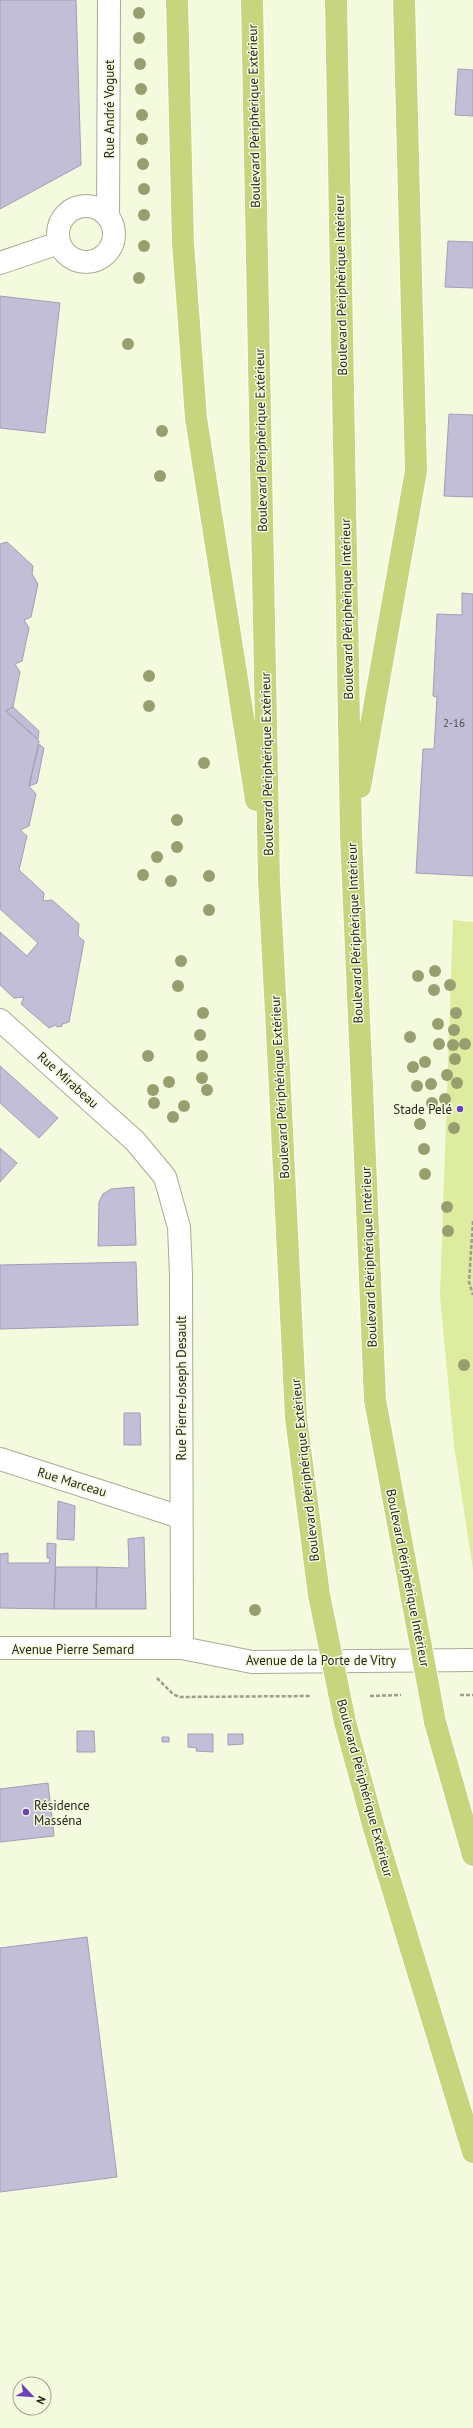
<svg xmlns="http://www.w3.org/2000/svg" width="473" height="2428" font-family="'PT Sans',sans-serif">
	<rect width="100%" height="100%" fill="#f4fade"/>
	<path fill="#deec9f" d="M453,920l20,2v648l-19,-125 -14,-149z"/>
	<path fill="#c2bed8" stroke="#a29db6" d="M0,0h76l5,165 -81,44z
		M458,69l15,1v46l-18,-1z
		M448,241l25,1v46l-28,-1z
		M0,296l60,7 -15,130 -45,-5z
		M449,414l24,1v82l-29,-1z
		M7,542l26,24 -1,8 6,10 -7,33 -7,3 5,8 -7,33 -7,3 5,8 -7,35 -7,4 33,30 -10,45 7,8 -7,32 -9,4 7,6 -8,34 25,23 -1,8 9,-1 27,24 -1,12 6,5 -15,81 -7,2v2l-5,1 -1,-2 -7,3 -28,-24 3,-7 -10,1 -14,-13v-53l27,24 11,-13 -38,-34v-365z
		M462,593l11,1v282l-57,-3 7,-124h11l3,-52 -4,-1 4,-82 25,1z
		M13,707l26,24 -1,8 -32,-28z
		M39,744l5,4 -7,35 -8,3z
		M0,1066l58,52 -19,20 -39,-35z
		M0,1148l17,15 -17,19z
		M134,1187l2,58 -38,1 1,-44 4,-8 8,-5z
		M136,1262l2,63 -138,4v-64z
		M124,1413h16l1,32h-17z
		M58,1501l17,5 -1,34 -17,-1z
		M144,1537l2,72h-50l1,-42 32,1 -1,-29z
		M47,1543l9,1 -2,65 -54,-1v-54l8,-1v10h41l1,-5h-3z
		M56,1567h41l-1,42h-42z
		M77,1731h17l1,21h-18z
		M188,1734h25v18l-17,-1 1,-3 -9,-1z
		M228,1734h15v10l-15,1z
		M162,1737h7v5h-7z
		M48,1783l6,53 -54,6v-53z
		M87,1937l30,240 -117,15v-244z"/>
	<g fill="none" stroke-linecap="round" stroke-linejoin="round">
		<g stroke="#a7ac93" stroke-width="24">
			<path id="minor" d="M58 234a28 28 0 1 1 56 0a28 28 0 1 1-56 0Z
				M108,217l1,-217
				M0,263l59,-20
				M0,1020l135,121 30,36 14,50 2,48 1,373
				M0,1459l180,58
				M0,1648h182l70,14 221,-2"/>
		</g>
		<g stroke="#fff" stroke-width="24">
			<path id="highway" d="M177,0l6,243 13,175 60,382
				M252,0l17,880 11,209
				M336,0l15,835 11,252
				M360,787l56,-316 -12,-471
				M345,1722l29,106 99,324
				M435,1722l38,133"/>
		</g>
		<path stroke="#9b9f8b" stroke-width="2.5" stroke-dasharray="4 2" stroke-linecap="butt" d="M473,1221l-4,61 4,13
			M157,1678l16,16 6,3 132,-1
			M460,1695h13
			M370,1696l31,-1"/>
		<use href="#minor" stroke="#fff" stroke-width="22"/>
		<use href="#highway" stroke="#c7d67d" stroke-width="22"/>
		<g stroke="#fff" stroke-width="24" stroke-linecap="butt">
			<path id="highway-bridge" d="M362,1087l13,313 60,322
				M280,1089l16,329 23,177 26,127"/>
		</g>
		<use href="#highway-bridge" stroke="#c7d67d" stroke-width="22"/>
	</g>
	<g fill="#989f6f">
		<circle cx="139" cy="13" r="6"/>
		<circle cx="139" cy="38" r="6"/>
		<circle cx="140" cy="64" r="6"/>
		<circle cx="141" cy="89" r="6"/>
		<circle cx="142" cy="115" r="6"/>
		<circle cx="142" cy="139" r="6"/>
		<circle cx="143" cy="164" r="6"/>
		<circle cx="144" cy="189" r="6"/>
		<circle cx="144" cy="215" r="6"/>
		<circle cx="144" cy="246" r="6"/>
		<circle cx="139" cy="278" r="6"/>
		<circle cx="128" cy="344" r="6"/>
		<circle cx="162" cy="431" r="6"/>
		<circle cx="160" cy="476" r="6"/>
		<circle cx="149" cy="676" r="6"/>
		<circle cx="149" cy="706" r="6"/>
		<circle cx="204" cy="763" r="6"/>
		<circle cx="177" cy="820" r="6"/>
		<circle cx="177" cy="847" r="6"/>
		<circle cx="157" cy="857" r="6"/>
		<circle cx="143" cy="875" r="6"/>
		<circle cx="209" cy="876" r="6"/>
		<circle cx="171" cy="881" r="6"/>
		<circle cx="209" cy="910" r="6"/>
		<circle cx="181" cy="961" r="6"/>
		<circle cx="435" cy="971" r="6"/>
		<circle cx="418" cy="976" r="6"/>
		<circle cx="450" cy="985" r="6"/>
		<circle cx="178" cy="986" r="6"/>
		<circle cx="434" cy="990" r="6"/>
		<circle cx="203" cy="1013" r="6"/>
		<circle cx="456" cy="1013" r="6"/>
		<circle cx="438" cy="1024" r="6"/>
		<circle cx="454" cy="1030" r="6"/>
		<circle cx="200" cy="1035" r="6"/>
		<circle cx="410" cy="1037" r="6"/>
		<circle cx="439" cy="1044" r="6"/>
		<circle cx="465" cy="1044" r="6"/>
		<circle cx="453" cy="1045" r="6"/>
		<circle cx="148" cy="1056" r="6"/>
		<circle cx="202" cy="1056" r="6"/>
		<circle cx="455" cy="1059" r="6"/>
		<circle cx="425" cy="1062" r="6"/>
		<circle cx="413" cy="1067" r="6"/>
		<circle cx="447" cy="1075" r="6"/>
		<circle cx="202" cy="1078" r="6"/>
		<circle cx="169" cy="1082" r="6"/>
		<circle cx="457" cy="1083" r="6"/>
		<circle cx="431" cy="1084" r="6"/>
		<circle cx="417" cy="1086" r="6"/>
		<circle cx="153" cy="1090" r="6"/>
		<circle cx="207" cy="1090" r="6"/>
		<circle cx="445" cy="1099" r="6"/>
		<circle cx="154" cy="1103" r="6"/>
		<circle cx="432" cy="1103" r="6"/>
		<circle cx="184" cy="1106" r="6"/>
		<circle cx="173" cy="1117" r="6"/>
		<circle cx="420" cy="1124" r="6"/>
		<circle cx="454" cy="1128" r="6"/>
		<circle cx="424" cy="1149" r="6"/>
		<circle cx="425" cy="1174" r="6"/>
		<circle cx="447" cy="1207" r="6"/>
		<circle cx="448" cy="1231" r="6"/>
		<circle cx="464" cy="1365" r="6"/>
		<circle cx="255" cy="1610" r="6"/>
	</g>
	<g fill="#6b42bb" stroke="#f4fade" stroke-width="1.5">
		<circle cx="460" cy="1109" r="4"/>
		<circle cx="26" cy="1812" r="4"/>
	</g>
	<g text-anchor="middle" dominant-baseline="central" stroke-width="3" stroke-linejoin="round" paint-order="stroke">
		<g font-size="11" fill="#4c4c4b">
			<text x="454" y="723">2-16</text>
		</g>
		<g font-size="13" fill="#24261c" stroke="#f4fade">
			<text transform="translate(109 109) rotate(-90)">Rue André Voguet</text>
			<text transform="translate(254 116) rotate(-91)">Boulevard Périphérique Extérieur</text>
			<text transform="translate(341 285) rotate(-91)">Boulevard Périphérique Intérieur</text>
			<text transform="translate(261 440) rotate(-91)">Boulevard Périphérique Extérieur</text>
			<text transform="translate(347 609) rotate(-91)">Boulevard Périphérique Intérieur</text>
			<text transform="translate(267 764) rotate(-91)">Boulevard Périphérique Extérieur</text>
			<text transform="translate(355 933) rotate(-92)">Boulevard Périphérique Intérieur</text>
			<text transform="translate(68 1080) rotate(42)">Rue Mirabeau</text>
			<text transform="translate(280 1087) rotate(-93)">Boulevard Périphérique Extérieur</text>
			<text transform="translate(369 1257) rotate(-92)">Boulevard Périphérique Intérieur</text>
			<text transform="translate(181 1388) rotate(-90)">Rue Pierre-Joseph Desault</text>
			<text transform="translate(305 1470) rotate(-96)">Boulevard Périphérique Extérieur</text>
			<text transform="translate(72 1482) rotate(17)">Rue Marceau</text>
			<text transform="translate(408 1578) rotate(79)">Boulevard Périphérique Intérieur</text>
			<text x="73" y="1649">Avenue Pierre Semard</text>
			<text x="321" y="1660">Avenue de la Porte de Vitry</text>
			<text transform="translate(365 1788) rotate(75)">Boulevard Périphérique Extérieur</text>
		</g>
		<g font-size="13" fill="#24261c" stroke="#f4fade" text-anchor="end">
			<text x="452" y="1109">Stade Pelé</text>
			<text x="34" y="1805" text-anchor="start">Résidence<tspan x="34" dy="15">Masséna</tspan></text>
		</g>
	</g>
	<g transform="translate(32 2396) rotate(115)"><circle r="19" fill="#f4fade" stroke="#a1a590"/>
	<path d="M0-3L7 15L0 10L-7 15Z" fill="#6b42bb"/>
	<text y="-6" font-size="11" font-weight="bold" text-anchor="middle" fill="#24261c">N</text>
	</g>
</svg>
